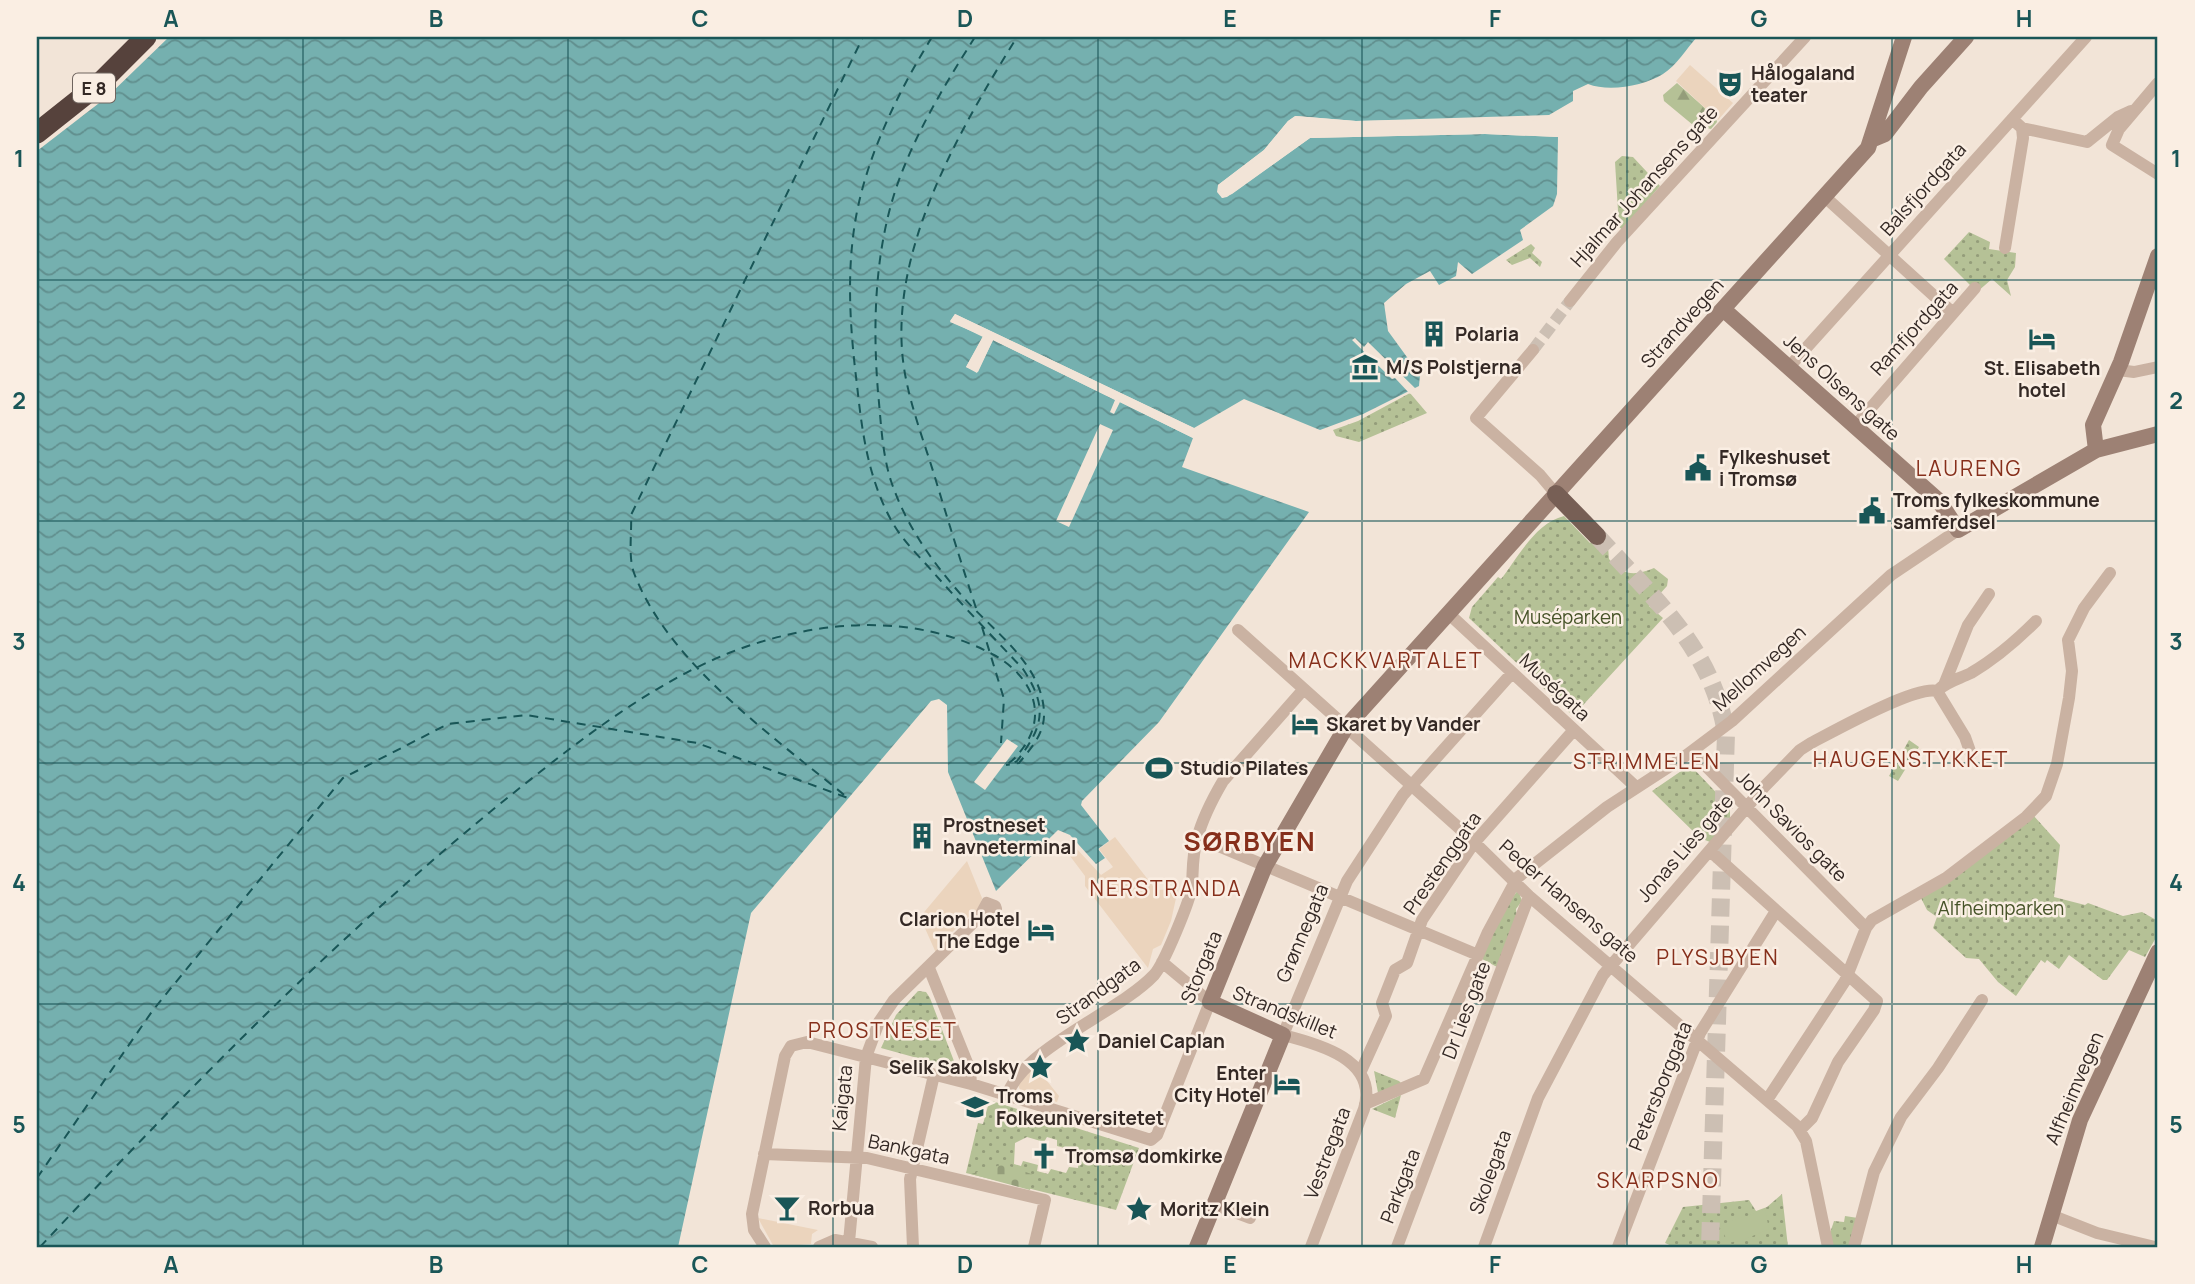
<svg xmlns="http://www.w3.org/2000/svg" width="2195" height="1284" font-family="Manrope,sans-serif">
	<defs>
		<pattern id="grass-dots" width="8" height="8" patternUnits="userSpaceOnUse" patternTransform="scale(1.75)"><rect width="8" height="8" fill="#b5c196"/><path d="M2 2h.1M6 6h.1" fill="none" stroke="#949d7a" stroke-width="1.8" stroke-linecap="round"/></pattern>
		<pattern id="forest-firs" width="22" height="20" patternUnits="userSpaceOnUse" patternTransform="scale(1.75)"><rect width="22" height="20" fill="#b5c196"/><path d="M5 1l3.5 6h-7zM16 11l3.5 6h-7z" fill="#949d7a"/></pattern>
		<pattern id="cemetery-stones" width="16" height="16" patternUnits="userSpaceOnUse" patternTransform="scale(1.75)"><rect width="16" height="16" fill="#b5c196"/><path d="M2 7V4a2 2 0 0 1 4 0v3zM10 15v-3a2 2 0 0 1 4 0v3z" fill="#949d7a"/></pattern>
		<pattern id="water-waves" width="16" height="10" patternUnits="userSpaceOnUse" patternTransform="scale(1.75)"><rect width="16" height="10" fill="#75b0af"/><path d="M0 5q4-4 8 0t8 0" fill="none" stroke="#618f8e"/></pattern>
	</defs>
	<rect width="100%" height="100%" fill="#f2e4d7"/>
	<path fill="url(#grass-dots)" fill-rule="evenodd" d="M1622,156l11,1 27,29 -37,44 -4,-3 -4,-65z
		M1969,232l21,10 -1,7 27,4 -1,14 -8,13 4,16 -19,-17 -15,13 -33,-33z
		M1531,244l4,4 -3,5 10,9 -2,5 -10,-9 -18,7 -6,-5z
		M1410,393l17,20 -68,29 -23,-6 -3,-6 25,-9z
		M1564,516l26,27 13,-12 4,4 2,24c14,17 26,17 45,9l14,11 -1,7 -18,20 14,12 -90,98 -104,-98 3,-11 26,-30 3,2c16,-20 34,-56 63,-63z
		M1909,740l10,7 -21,34 -9,-5z
		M1690,765l40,42v12l-20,23 -10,-4 -48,-47z
		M2033,815l27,30 -6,52 31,8 3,-2 35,13 19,-4 16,9v13l-13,23 -16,-7 -22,30h-4l-34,-25 -10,14 -12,-9 -2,3 -4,-3 -25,36 -18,-14 -19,-23 -13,-1 -33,-30 4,-11 -10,-7 -7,-14z
		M1518,890l4,11 -6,8 1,8 -20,50 -15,-8 16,-42z
		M918,991l8,1 4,6 27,71 -76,-21 15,-33z
		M1374,1071l25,10 3,3 -24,9z
		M1401,1095l-6,23 -23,-9 4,-2z
		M992,1101l147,47 -23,62 -150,-37 12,-50 5,1 6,-22zM1027,1137l17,5 3,-5 10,3v6l15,4v7l7,2 -1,9 -9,-1 -3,6 -15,-4 -3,5 -11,-3 1,-6 -15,-4 -2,5 -7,-2 1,-21z
		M1782,1194l6,53h-114l-9,-4 18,-36 66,-7 7,11 11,-4z
		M1845,1216l13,2 -10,29h-16l-2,-14 4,-12 10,1z"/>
	<path fill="url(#forest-firs)" d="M1677,83l39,35 1,4 -6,7 -8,-2 -5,-7 -5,5 -29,-24 -1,-6z"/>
	<path fill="url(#cemetery-stones)" d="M1004,1164l30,11 -4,15 -59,-16z"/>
	<path fill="#b5c196" d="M1765,1210l4,19 -26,11 -15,3 -8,-18z"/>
	<path fill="#ebd4bd" d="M1690,65l43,38 -15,17 -42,-39z
		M1115,837l41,53 22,-1 -7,32 -10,24 -8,4 -5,19 -63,-82v-10l-18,-24 8,-5 26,28 12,-8 -14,-18z
		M967,861l15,37 -1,8 -39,35v6l-6,6 -16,-36z
		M1035,1066l24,30 -2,6 -37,-12 -2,-6z
		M758,1218l60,12 -6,4 -1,10 -37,3z"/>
	<path fill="url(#water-waves)" d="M169,37h1528c-10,11 -21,29 -34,37 -19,12 -54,18 -75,10l-15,7v10l-24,14 -193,6 -60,-5 -8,5 -24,29 -46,35 4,13 10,-4 78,-56 175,-4 73,3 -1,57 -4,12 -33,24 3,10 -51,34 -14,-12 -2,14 -17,9 -9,-14 -24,13 -22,19 4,28 32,44 -1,11 -56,28 -43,16 -76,-31 -50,29 -239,-114 -5,8 33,14 -17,31 12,5 15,-32 200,98 -11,29 127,45 -150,210 -77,79 -1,4 28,36 -11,8 7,9 -9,6 -26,-29 -12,-5 -62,61 -48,-119 -1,-67 -8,-6 -8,2 -180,212 -73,334h-641v-1096l70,-54z"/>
	<path fill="#f2e4d7" d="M1566,107l-1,5 -15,7 -34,3 -160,3 -60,-5 -29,32 -46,35 -1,5 9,-1 80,-56 176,-5 74,3 -1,4 -73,-3 -175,4 -83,59 -5,1 -5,-6 1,-7 46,-35 24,-29 7,-5 61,5 160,-3 33,-2z
		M955,314l239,114v4l-239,-114 32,17 -16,31 5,2 14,-30 4,-1 200,97 -1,4 -73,-36 -6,12 -4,-2 5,-12 -122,-60 -16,33 -11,-6 17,-30 -33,-16z
		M1355,338l9,9 4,-5 49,48 -7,4 -15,-16 -3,1 -40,-39z
		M1100,424l13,6 -44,97 -13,-6z
		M1007,739l11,7 -33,44 -11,-8z"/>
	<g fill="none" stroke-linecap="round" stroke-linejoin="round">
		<path stroke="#195657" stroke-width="2" stroke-dasharray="9 7" stroke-linecap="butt" d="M932,37c-37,60 -71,130 -79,200 -6,49 -2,100 4,148 5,47 11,91 33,133 10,20 28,37 43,54 29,33 60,65 90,97 25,38 21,57 -6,92l-5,3
			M975,37c-26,41 -53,85 -71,130 -29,70 -32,151 -26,225 3,30 4,61 13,89 15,45 42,82 73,117 29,33 78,66 80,114 1,21 -12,35 -25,51l-13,2
			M976,608c-15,-45 -29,-91 -43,-137 -10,-32 -22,-64 -28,-97 -21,-117 54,-243 112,-337
			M982,627l22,72 -3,44
			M37,1178l116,-168 190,-232 105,-54 78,-9 171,28 151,55c-73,-60 -180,-135 -214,-225 -6,-16 -2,-41 -3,-58l232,-478
			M40,1247c146,-156 295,-309 461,-444 70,-56 144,-116 228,-150 84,-33 184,-42 265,2 36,20 55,57 29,93 -6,8 -10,14 -19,17"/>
		<path stroke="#ccbfb3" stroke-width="12" stroke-dasharray="12 6" stroke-linecap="butt" d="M1533,350l37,-49"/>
		<path stroke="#ccbfb3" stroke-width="18" stroke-dasharray="18 9" stroke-linecap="butt" d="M1597,536c55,61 115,111 129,197l-16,514"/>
		<path stroke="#cab2a2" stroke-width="12" d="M2158,83l-39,46 -7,16 46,29
			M2022,128l65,14 31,-25 13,-6
			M1825,197l128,116
			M2005,248l18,-110 -1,-10 -10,-9
			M1570,301l47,-59 188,-205
			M1533,350l-57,68 64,57 16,19
			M1789,367l297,-330
			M2118,370l16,2 24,-5
			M1855,426l120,-138
			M1449,614l187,173
			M1238,630l230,206 61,60 268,230 9,15 22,106
			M1944,685l24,-60 21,-31
			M1937,691l28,46 6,17
			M1692,752l174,176
			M1197,837l281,118
			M1710,851l167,150 -3,9 -36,52 -26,56 -12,12
			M929,968l41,102 1,14
			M1361,1071l25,-55 -4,-13 13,-33 12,-7 15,-43 52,-77 99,-112
			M1007,1095c19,-49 111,-82 147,-120 10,-11 36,-74 38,-89 1,-16 0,-30 5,-47 5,-19 16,-41 26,-58l80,-91
			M1767,1100l78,-119 21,-53 6,-8 74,-42 80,-61 20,-21 11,-32 12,-66 3,-27 -4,-31 16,-32 26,-35
			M1365,1104l59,-25 64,-147 29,-54 90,-71 77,-50 48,-36 159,-146 67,-45
			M764,1154l103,4 178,42 -11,47
			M1213,1204l37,14
			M2051,1215l46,18 58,14
			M849,1242l17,-185 13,-35 15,-22 86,-84 7,-13 8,3 1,3 -5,7h-11
			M765,1247l-11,-17 -2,-16 33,-158 6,-10 16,-4 164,42 180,56 6,-5 53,-133 -48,-40
			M819,1247l16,-7 37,7
			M913,1247l-3,-68 24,-104
			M1311,1247l53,-138c15,-49 -45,-65 -81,-74l64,-154 56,-86 109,-122
			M1397,1247l132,-351
			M1484,1247l54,-149 65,-123 161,-188 36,-37 11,-7c23,-12 105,-58 126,-52 10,-10 22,-12 34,-18 24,-14 45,-32 65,-52
			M1618,1247l82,-214 76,-122
			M1854,1247l20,-75 27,-55 37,-49 44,-68"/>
		<path stroke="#9d8174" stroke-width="16" d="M1873,139l12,-5 36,-47 45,-50
			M1723,309l216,192 19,29 138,-80 62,-16
			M2096,450l-3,-25 28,-63 37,-106
			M1197,1247l86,-212 -73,-33 55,-136 81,-139 522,-579 36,-111
			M2042,1247l38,-127 78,-168"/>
		<path stroke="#775f55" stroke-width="18" d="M1556,494l41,42"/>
		<path stroke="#56423c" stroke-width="21" d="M37,133l63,-50 46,-46"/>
	</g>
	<path fill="none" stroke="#195657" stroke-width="2" stroke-opacity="0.55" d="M303,37v1210M568,37v1210M833,37v1210M1098,37v1210M1362,37v1210M1627,37v1210M1892,37v1210M37,280h2121M37,521h2121M37,763h2121M37,1004h2121"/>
	<defs>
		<g id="theatre-bare" transform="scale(2.1)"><path d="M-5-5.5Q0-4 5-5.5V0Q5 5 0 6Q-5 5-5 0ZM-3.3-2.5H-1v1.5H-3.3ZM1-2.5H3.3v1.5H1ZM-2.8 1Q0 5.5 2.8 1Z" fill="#195657" stroke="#faeee3" stroke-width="2.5" paint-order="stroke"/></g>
		<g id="building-bare" transform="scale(2.1)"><path d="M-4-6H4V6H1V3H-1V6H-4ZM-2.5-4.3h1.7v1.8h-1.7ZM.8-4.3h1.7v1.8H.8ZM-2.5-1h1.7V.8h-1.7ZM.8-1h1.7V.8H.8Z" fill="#195657" stroke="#faeee3" stroke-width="2.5" paint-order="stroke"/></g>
		<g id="hotel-bare" transform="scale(2.1)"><path d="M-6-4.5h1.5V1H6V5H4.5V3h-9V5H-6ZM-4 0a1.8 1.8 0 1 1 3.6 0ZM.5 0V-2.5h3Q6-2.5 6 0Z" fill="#195657" stroke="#faeee3" stroke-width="2.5" paint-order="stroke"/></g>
		<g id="museum-bare" transform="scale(2.1)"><path d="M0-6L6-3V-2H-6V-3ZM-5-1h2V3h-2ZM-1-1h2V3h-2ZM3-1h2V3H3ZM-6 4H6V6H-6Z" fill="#195657" stroke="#faeee3" stroke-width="2.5" paint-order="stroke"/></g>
		<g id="civic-bare" transform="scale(2.1)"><path d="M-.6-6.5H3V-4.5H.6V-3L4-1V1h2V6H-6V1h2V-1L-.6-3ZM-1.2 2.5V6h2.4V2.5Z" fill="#195657" stroke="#faeee3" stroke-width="2.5" paint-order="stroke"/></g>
		<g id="stadium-bare" transform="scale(2.1)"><path d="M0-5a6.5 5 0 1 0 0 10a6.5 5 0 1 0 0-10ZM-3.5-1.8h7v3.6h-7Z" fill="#195657" stroke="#faeee3" stroke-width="2.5" paint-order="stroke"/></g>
		<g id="sight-bare" transform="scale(2.1)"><path d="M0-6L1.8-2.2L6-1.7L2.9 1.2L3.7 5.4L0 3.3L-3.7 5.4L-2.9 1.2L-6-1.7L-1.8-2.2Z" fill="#195657" stroke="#faeee3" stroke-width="2.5" paint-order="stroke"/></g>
		<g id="university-bare" transform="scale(2.1)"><path d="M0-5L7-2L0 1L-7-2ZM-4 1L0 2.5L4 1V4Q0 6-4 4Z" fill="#195657" stroke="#faeee3" stroke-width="2.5" paint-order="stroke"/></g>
		<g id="church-bare" transform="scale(2.1)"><path d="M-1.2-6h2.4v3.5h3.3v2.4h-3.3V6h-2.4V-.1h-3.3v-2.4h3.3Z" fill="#195657" stroke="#faeee3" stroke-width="2.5" paint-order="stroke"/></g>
		<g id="bar-bare" transform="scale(2.1)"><path d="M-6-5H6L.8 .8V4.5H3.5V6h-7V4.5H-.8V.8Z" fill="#195657" stroke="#faeee3" stroke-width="2.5" paint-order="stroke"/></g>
	</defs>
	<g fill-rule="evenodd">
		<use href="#theatre-bare" x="1730" y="84"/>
		<use href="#building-bare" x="1434" y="334"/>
		<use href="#hotel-bare" x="2042" y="339"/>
		<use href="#museum-bare" x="1365" y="367"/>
		<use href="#civic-bare" x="1698" y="468"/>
		<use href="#civic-bare" x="1872" y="511"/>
		<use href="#hotel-bare" x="1305" y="724"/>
		<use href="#stadium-bare" x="1159" y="768"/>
		<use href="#building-bare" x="922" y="836"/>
		<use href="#hotel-bare" x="1041" y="930"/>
		<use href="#sight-bare" x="1077" y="1041"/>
		<use href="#sight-bare" x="1040" y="1067"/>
		<use href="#hotel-bare" x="1287" y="1084"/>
		<use href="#university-bare" x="975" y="1107"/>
		<use href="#church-bare" x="1044" y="1156"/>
		<use href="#bar-bare" x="787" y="1208"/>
		<use href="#sight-bare" x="1139" y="1209"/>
	</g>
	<g text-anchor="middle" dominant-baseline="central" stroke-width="5" stroke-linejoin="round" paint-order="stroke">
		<rect fill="#faeee3" stroke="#6f645e" stroke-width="2" x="73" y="73.5" width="42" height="29" rx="5"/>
		<g font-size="18" font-weight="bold" fill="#342925">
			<text x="94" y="88">E 8</text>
		</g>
		<g font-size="19" font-weight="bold" fill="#342925" stroke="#faeee3" text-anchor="start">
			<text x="1751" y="73">Hålogaland<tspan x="1751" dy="22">teater</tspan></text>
			<text x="1455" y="334">Polaria</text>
			<text x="1386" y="367">M/S Polstjerna</text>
			<text x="2042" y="368" text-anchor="middle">St. Elisabeth<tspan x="2042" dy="22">hotel</tspan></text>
			<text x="1719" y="457">Fylkeshuset<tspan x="1719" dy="22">i Tromsø</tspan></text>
			<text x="1893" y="500">Troms fylkeskommune<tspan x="1893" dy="22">samferdsel</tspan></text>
			<text x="1326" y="724">Skaret by Vander</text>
			<text x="1180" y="768">Studio Pilates</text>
			<text x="943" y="825">Prostneset<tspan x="943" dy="22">havneterminal</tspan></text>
			<text x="1020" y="919" text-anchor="end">Clarion Hotel<tspan x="1020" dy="22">The Edge</tspan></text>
			<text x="1098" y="1041">Daniel Caplan</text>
			<text x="1019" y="1067" text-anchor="end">Selik Sakolsky</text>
			<text x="1266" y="1073" text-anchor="end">Enter<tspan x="1266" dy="22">City Hotel</tspan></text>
			<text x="996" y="1096">Troms<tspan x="996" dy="22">Folkeuniversitetet</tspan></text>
			<text x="1065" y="1156">Tromsø domkirke</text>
			<text x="808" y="1208">Rorbua</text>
			<text x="1160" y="1209">Moritz Klein</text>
		</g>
		<g font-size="19" fill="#342925" stroke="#faeee3">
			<text transform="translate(1644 186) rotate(-48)">Hjalmar Johansens gate</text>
			<text transform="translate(1923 189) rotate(-48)">Balsfjordgata</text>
			<text transform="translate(1682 323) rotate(-48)">Strandvegen</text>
			<text transform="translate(1914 328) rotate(-48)">Ramfjordgata</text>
			<text transform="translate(1842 387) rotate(42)">Jens Olsens gate</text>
			<text transform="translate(1759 668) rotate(-42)">Mellomvegen</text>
			<text transform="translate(1555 687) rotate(43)">Muségata</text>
			<text transform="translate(1792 826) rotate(45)">John Savios gate</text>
			<text transform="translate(1685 848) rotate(-49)">Jonas Lies gate</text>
			<text transform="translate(1442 863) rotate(-55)">Prestenggata</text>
			<text transform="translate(1569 901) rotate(41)">Peder Hansens gate</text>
			<text transform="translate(1302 933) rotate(-67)">Grønnegata</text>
			<text transform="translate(1201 967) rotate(-67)">Storgata</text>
			<text transform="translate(1098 991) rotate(-36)">Strandgata</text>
			<text transform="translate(1466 1010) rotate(-69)">Dr Lies gate</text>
			<text transform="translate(1285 1012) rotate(22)">Strandskillet</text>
			<text transform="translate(1660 1086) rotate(-68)">Petersborggata</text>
			<text transform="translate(2074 1088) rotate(-67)">Alfheimvegen</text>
			<text transform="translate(842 1098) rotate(-84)">Kaigata</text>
			<text transform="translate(909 1149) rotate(12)">Bankgata</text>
			<text transform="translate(1327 1153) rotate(-69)">Vestregata</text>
			<text transform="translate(1490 1172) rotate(-70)">Skolegata</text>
			<text transform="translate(1400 1186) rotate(-69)">Parkgata</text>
		</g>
		<g font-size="19" fill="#465328" stroke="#faeee3">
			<text x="1568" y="617">Muséparken</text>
			<text x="2001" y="908">Alfheimparken</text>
		</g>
		<g font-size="21" letter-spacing="2" fill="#862f1b" stroke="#faeee3">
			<text x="1969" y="468">LAURENG</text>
			<text x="1386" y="660">MACKKVARTALET</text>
			<text x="1911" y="759">HAUGENSTYKKET</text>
			<text x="1647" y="761">STRIMMELEN</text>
			<text x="1166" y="888">NERSTRANDA</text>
			<text x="1718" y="957">PLYSJBYEN</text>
			<text x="883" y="1030">PROSTNESET</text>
			<text x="1658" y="1180">SKARPSNO</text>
		</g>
		<g font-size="26" font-weight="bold" letter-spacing="2" fill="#862f1b" stroke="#faeee3">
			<text x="1250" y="841">SØRBYEN</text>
		</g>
	</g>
	<rect width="2195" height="1284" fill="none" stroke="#faeee3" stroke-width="77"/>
	<rect x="38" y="38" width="2118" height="1208" fill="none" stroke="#195657" stroke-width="2.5"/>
	<g font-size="23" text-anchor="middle" font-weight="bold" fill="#195657">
		<text x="171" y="27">A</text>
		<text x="436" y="27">B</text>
		<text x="700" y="27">C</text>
		<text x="965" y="27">D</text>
		<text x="1230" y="27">E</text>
		<text x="1495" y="27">F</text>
		<text x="1759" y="27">G</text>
		<text x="2024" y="27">H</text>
		<text x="19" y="167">1</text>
		<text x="2176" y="167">1</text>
		<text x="19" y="409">2</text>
		<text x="2176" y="409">2</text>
		<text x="19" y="650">3</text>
		<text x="2176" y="650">3</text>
		<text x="19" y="891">4</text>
		<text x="2176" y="891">4</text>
		<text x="19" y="1133">5</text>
		<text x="2176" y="1133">5</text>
		<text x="171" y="1273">A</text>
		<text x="436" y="1273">B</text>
		<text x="700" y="1273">C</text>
		<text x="965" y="1273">D</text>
		<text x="1230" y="1273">E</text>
		<text x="1495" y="1273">F</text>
		<text x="1759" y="1273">G</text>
		<text x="2024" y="1273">H</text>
	</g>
</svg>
